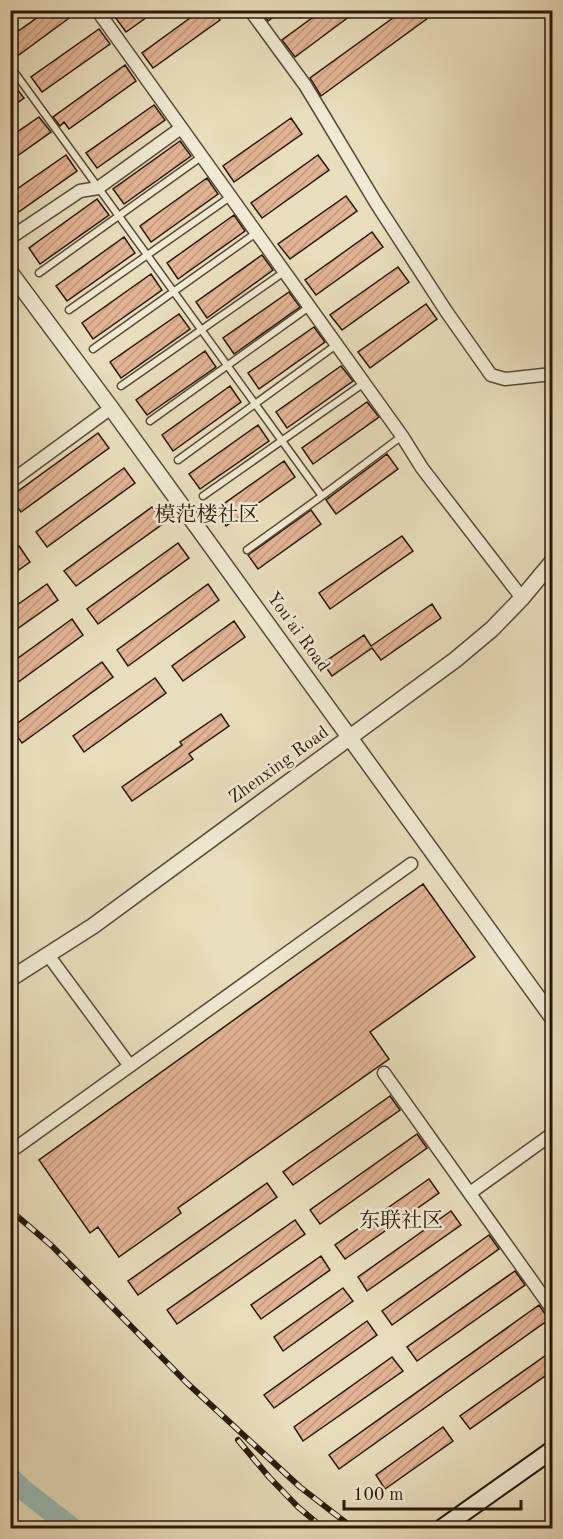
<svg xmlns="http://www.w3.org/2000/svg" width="563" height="1539" font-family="'Old Standard TT','Noto Serif SC',serif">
	<defs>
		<pattern id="building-hatch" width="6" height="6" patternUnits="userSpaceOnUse" patternTransform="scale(1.5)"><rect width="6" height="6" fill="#e2b394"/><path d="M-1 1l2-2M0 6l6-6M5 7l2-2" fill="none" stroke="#c2997e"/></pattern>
	</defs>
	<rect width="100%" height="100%" fill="#e8ddbc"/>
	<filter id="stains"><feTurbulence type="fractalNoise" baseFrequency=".00333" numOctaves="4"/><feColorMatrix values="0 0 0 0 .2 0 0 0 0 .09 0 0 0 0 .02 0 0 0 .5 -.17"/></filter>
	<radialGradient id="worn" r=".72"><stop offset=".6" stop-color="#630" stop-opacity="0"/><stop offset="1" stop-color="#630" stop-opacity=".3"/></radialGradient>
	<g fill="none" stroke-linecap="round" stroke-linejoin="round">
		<path stroke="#98bbb5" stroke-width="21" d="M10,1477l11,11 51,40"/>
	</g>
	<path fill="url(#building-hatch)" stroke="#291908" stroke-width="1.5" d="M48,10h32l-64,47 -6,-7v-13z
		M124,10h33l-31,22 -11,-15z
		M201,10h13l6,10 -67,48 -11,-15z
		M261,10h22l-15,11z
		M323,10h35l-63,47 -13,-17z
		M404,10h35l-118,86 -11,-18z
		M99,29l11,15 -68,48 -11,-15z
		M125,65l11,16 -67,48 -5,-7 -4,4 -7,-9z
		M10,80l14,18 -14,10z
		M154,105l11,15 -68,48 -11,-15z
		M39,117l12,15 -41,29v-24z
		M291,118l11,16 -68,48 -11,-16z
		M180,141l11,15 -67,48 -11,-15z
		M66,155l11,16 -67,47v-24z
		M318,155l11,15 -67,48 -11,-15z
		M207,178l11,16 -67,48 -11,-16z
		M346,196l11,15 -67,48 -12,-15z
		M97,199l12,16 -69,49 -11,-16z
		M234,215l11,16 -67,48 -11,-16z
		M372,232l11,15 -67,48 -11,-15z
		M124,237l11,16 -68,48 -11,-15z
		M262,255l11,15 -66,48 -11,-16z
		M398,267l11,15 -67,48 -12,-15z
		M151,274l11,16 -69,49 -11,-16z
		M289,292l11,15 -66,47 -11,-16z
		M426,304l11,15 -67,49 -12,-16z
		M179,314l11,15 -69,49 -11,-16z
		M314,327l11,15 -66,47 -11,-16z
		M205,351l11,16 -69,48 -11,-15z
		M341,366l12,15 -66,47 -11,-16z
		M230,386l11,16 -68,49 -11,-16z
		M367,402l12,15 -66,47 -11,-16z
		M258,425l11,16 -69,48 -11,-15z
		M98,433l11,15 -88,64 -11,-15z
		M387,454l11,15 -62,45 -10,-14z
		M284,461l11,16 -69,49 -11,-16z
		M124,468l11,15 -88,64 -11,-15z
		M152,507l12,16 -88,63 -12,-15z
		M311,510l10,14 -63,45 -10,-14z
		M402,536l11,15 -83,58 -11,-16z
		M178,543l11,15 -91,66 -11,-15z
		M19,546l11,16 -20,14v-24z
		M47,584l11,16 -48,34v-24z
		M208,584l11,16 -91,66 -11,-16z
		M432,604l9,14 -60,42 -9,-12 -40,28 -9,-13 41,-28 7,11z
		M72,619l11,16 -73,53v-24z
		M234,621l11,16 -62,44 -11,-15z
		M102,662l11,15 -91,66 -11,-15z
		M155,678l11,15 -82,59 -11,-16z
		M221,714l8,12 -40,28 4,5 -61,42 -10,-14 60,-42 -2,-3z
		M423,884l52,73 -105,75 19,27 -211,149 3,5 -62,44 -21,-30 -8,6 -51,-73z
		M390,1096l10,14 -107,75 -10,-13z
		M417,1134l10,14 -107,76 -10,-14z
		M429,1179l10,14 -94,66 -10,-14z
		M267,1183l10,14 -139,98 -10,-14z
		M451,1211l10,14 -94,66 -9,-14z
		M295,1220l10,14 -128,90 -10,-14z
		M489,1235l10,14 -107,76 -10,-14z
		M321,1256l9,14 -69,49 -10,-14z
		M515,1271l10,14 -108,76 -10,-14z
		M343,1288l10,13 -70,50 -9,-14z
		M539,1305l6,9 6,4 -212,151 -10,-14z
		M367,1321l10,14 -103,73 -10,-13z
		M549,1353l3,5v13l-82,58 -10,-13z
		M392,1357l11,14 -100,70 -9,-14z
		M443,1427l10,14 -68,48 -9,-14z"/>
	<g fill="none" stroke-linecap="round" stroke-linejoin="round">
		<g stroke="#594a35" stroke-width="9">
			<path id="service" d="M10,66l312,430
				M39,273l162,-116
				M69,310l161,-113
				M93,349l163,-116
				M121,386l163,-114
				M150,421l159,-114
				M178,460l158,-115
				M203,496l161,-113
				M247,550l75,-54 80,-60"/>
		</g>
		<g stroke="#594a35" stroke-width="15">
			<path id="minor" d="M97,10l305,426 20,32 100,130
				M250,10l55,75 20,33 51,85 70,108 45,64 14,4 47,-5
				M10,238l70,-47 18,-3 83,-60
				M10,482l101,-74
				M48,955l82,111
				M384,1073l168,236
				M10,1152l401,-288
				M470,1193l82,-59"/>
		</g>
		<g stroke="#594a35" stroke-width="18">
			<path id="tertiary" d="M10,272l101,136 441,609
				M10,979l83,-53 362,-266 37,-31 30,-31 30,-36"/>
		</g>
		<g stroke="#291908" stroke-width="20">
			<path id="secondary" d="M442,1528l110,-78"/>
		</g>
		<use href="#service" stroke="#f0e9d3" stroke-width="6"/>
		<use href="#minor" stroke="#f0e9d3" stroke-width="12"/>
		<use href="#tertiary" stroke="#f0e9d3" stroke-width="15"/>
		<use href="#secondary" stroke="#f0e9d3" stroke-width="16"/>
		<g stroke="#291908" stroke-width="6">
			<path id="rail" d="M10,1210l42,36 135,137 113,104 53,41
				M238,1440l31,37 29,30 25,21"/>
		</g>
		<use href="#rail" stroke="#f0e9d3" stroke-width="4" stroke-dasharray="11" stroke-linecap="butt"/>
	</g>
	<g text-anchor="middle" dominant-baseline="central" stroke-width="5" stroke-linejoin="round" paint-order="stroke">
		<g font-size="18" fill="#291908" stroke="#f0e9d3">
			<text transform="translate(298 632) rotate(54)">You'ai Road</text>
			<text transform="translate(279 765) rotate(-36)">Zhenxing Road</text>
		</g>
		<g font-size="21" fill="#291908" stroke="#f0e9d3">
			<text x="207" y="515">模范楼社区</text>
			<text x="401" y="1221">东联社区</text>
		</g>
	</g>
	<rect width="563" height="1539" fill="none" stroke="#e8ddbc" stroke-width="36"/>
	<rect x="12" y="12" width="539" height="1515" fill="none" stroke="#291908" stroke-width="3"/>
	<rect x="18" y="18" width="527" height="1503" fill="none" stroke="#291908" stroke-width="1.5"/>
	<path d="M344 1500v9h177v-9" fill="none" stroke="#291908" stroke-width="3"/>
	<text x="353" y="1500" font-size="18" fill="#291908" stroke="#f0e9d3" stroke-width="4.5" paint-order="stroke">100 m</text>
	<rect width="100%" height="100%" filter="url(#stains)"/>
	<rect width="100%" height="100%" fill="url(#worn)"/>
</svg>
